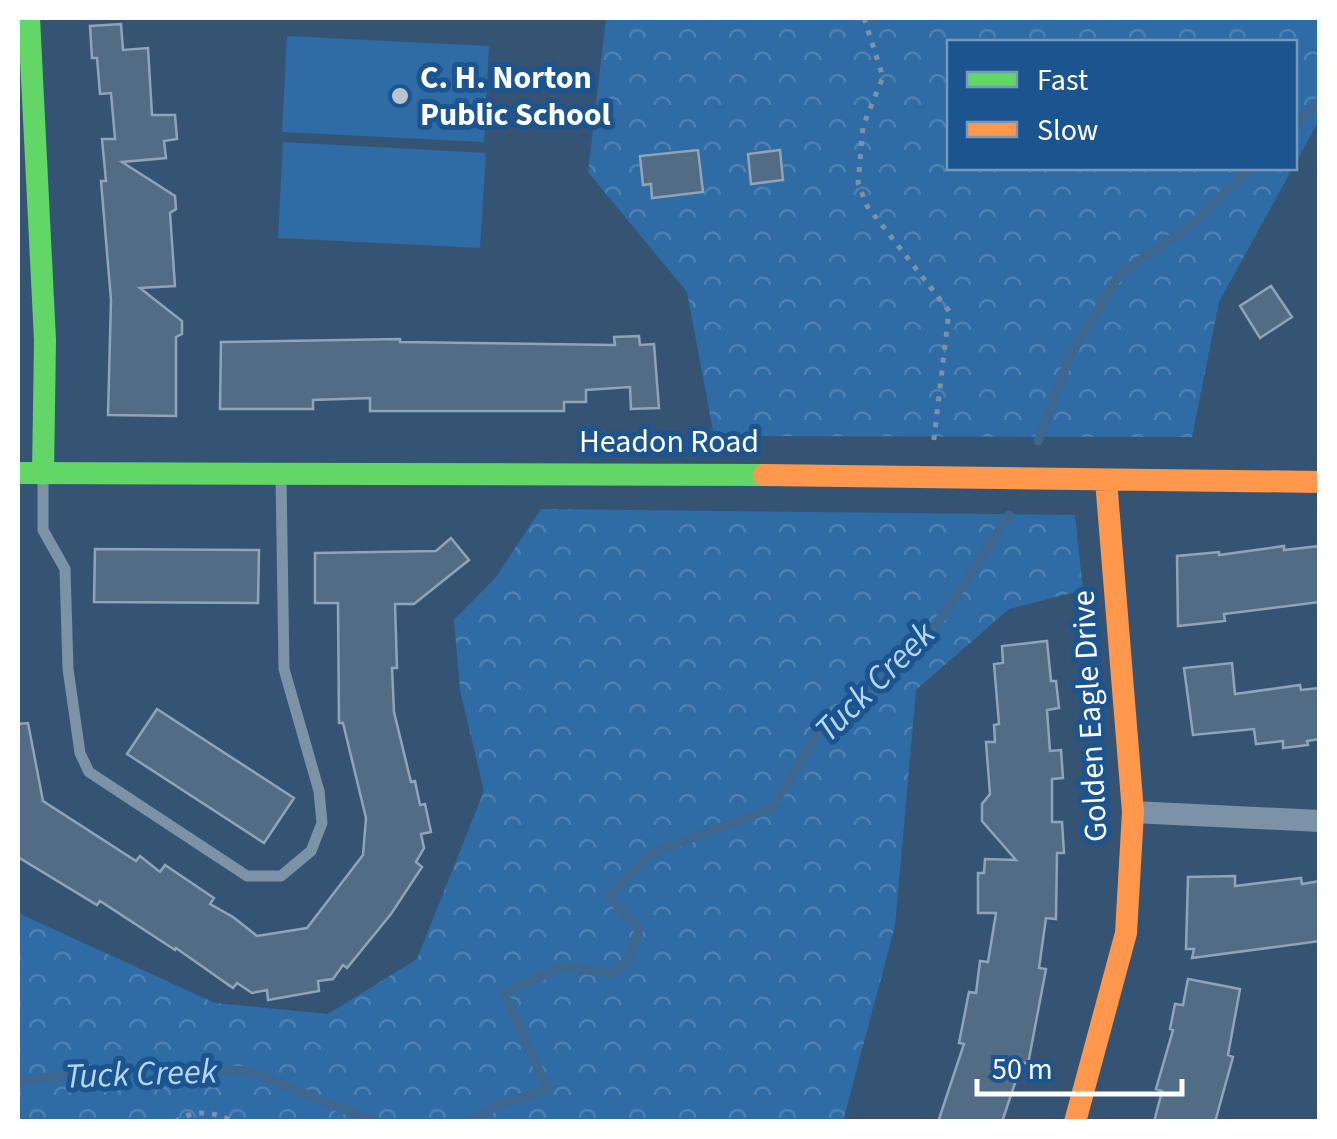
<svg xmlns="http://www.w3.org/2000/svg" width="1337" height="1139" font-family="'Source Sans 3',sans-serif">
	<defs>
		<pattern id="forest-crowns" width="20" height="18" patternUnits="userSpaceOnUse" patternTransform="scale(2.5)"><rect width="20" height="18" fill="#2f6ba4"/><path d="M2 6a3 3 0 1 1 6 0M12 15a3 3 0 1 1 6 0" fill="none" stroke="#4e81b2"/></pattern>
	</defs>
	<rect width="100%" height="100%" fill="#355474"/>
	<path fill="url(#forest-crowns)" fill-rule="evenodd" d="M606,18h713v102l-100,182 -27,135 -478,-1 -27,-144 -99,-120zM949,42h345v126h-345z
		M541,509l534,6 8,75 -74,19 -93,81 -21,236 -52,195h-825v-208l197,90 113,11 89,-55 67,-168 -24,-101 -6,-70 42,-43z"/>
	<path fill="#2f6ba4" d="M287,36l202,10 -5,96 -202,-10z
		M283,142l203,11 -6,95 -202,-10z"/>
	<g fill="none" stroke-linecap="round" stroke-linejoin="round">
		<path stroke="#3e678f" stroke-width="9" d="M1294,125l26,-24
			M1038,441l32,-86 49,-80 72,-50 60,-57
			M18,1081l131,-15 100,5 126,51
			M473,1122l25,-18 50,-14 -44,-97 58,-26 51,6 15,-12 11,-31 -30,-34 44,-44 118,-43 44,-71 112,-99 82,-124"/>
	</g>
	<path fill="#536c86" stroke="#91a3b6" stroke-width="2.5" d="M121,24l2,26 25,-2 4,67h23l2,24 -13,2 2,17 -44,4 53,34 1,13 -6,4 5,73 -35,2 42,33v13l-6,3v79l-68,-1 3,-115 -10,-119h5l-4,-42h13l-4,-46 -11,1 -3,-36h-5l-2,-32z
		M698,150l5,42 -51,6 -1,-14 -8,1 -3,-29z
		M780,150l3,30 -32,4 -3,-30z
		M1271,286l21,31 -32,21 -20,-32z
		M639,336l1,9 14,-1 5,64 -28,1 -1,-22 -44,3v12h-22v9h-194v-13l-57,2v9h-93l1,-67 179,-3v3l215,3 -1,-8z
		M451,538l18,22 -55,44h-19l2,64h-5l2,44 17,70 4,-1 5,24 5,-1 6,28 -10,2 3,14 -8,14 6,5 -31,47 -44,54 -4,-3 -10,14 -15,2 1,10 -51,9 -1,-10 -15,3 -15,-10 -4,5 -57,-40 -1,2 -75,-49 -3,4 -79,-48v-133l10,-1 15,78 93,60 4,-5 20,16 5,-7 49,33 -4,6 23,13 24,19 50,-8 56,-73 3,-37 -23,-95h-4l-1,-120h-23v-50l121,-2z
		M1284,546v4l36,-4v56l-96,12 1,7 -47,5 -1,-70 42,-4v3z
		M95,549l164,1 -1,53 -164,-1z
		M1047,641l4,40h5l3,27 -12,2 3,41 11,-1 2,28 -11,1v43h10l2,31h-7l-1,66 -10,-1 -7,50 7,1 -18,95 -6,-2 -20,60h-64l26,-78 -5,-1 10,-51 7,1 4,-32 8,1 8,-49h-18v-40h6l1,-14 31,1 -34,-39v-17l8,-10 -4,-52h9l-1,-17 5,-1 -5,-60 9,-1 -1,-17z
		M1232,663l3,31 65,-9 1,5 19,-2v51l-13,2 1,4 -25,3v-7l-27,3 -2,-15 -61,6 -9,-67z
		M157,709l137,89 -30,45 -137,-89z
		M1235,876v10l66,-8 1,6 18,-3v60l-128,17 2,-9h-8l2,-72z
		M1188,979l52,10 -12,66 5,2 -18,65h-61l8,-31 -6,-2 17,-59 -3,-1 5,-25 8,1z"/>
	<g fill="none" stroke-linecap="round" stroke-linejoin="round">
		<path stroke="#7c92a7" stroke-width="5" stroke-dasharray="5 8" stroke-linecap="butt" d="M864,18l19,59 -20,49 -5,57 9,23 82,105 -16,136
			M175,1122c20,-14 39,-10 60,0"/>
		<path stroke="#7c92a7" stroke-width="11" d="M43,478v52l22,39 3,100 12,84 9,19 158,104h34l30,-25 11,-28 -3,-32 -35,-122 -3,-192"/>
		<path stroke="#7c92a7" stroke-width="22" d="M1133,812l187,9"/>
		<path stroke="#63d668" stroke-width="22" d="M29,18l16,322 -2,134
			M18,473l746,2"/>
		<path stroke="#ff974d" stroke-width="22" d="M764,475l556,7
			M1075,1122l51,-189 7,-121 -27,-332"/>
	</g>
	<circle fill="#b8c3ce" stroke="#1b548e" stroke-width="4" cx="400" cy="96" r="10"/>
	<g text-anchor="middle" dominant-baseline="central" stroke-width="10" stroke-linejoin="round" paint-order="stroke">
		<g font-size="32" font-weight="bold" fill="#fff" stroke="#1b548e" text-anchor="start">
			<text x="420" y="78">C. H. Norton<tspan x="420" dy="37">Public School</tspan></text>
		</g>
		<g font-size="32" fill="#fff" stroke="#1b548e">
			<text x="669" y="442">Headon Road</text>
			<text transform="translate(1090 716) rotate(-93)">Golden Eagle Drive</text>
		</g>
		<g font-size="35" font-style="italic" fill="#b4d6f5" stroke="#1b548e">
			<text transform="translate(875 682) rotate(-45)">Tuck Creek</text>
			<text transform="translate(141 1074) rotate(-2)">Tuck Creek</text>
		</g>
	</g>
	<rect width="1337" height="1139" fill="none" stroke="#ffffff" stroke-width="40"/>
	<rect x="947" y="40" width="350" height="130" fill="#1b548e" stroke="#7698bb" stroke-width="2.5"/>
	<rect x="967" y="72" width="50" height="15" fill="#63d668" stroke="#7698bb" stroke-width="2.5"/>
	<text x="1037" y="90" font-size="30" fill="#ffffff">Fast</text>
	<rect x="967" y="122" width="50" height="15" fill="#ff974d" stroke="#7698bb" stroke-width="2.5"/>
	<text x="1037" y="140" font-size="30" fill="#ffffff">Slow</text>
	<path d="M977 1079v15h205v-15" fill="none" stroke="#ffffff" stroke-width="5"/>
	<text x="992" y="1079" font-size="30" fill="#ffffff" stroke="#1b548e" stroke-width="8" paint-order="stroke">50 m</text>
</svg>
